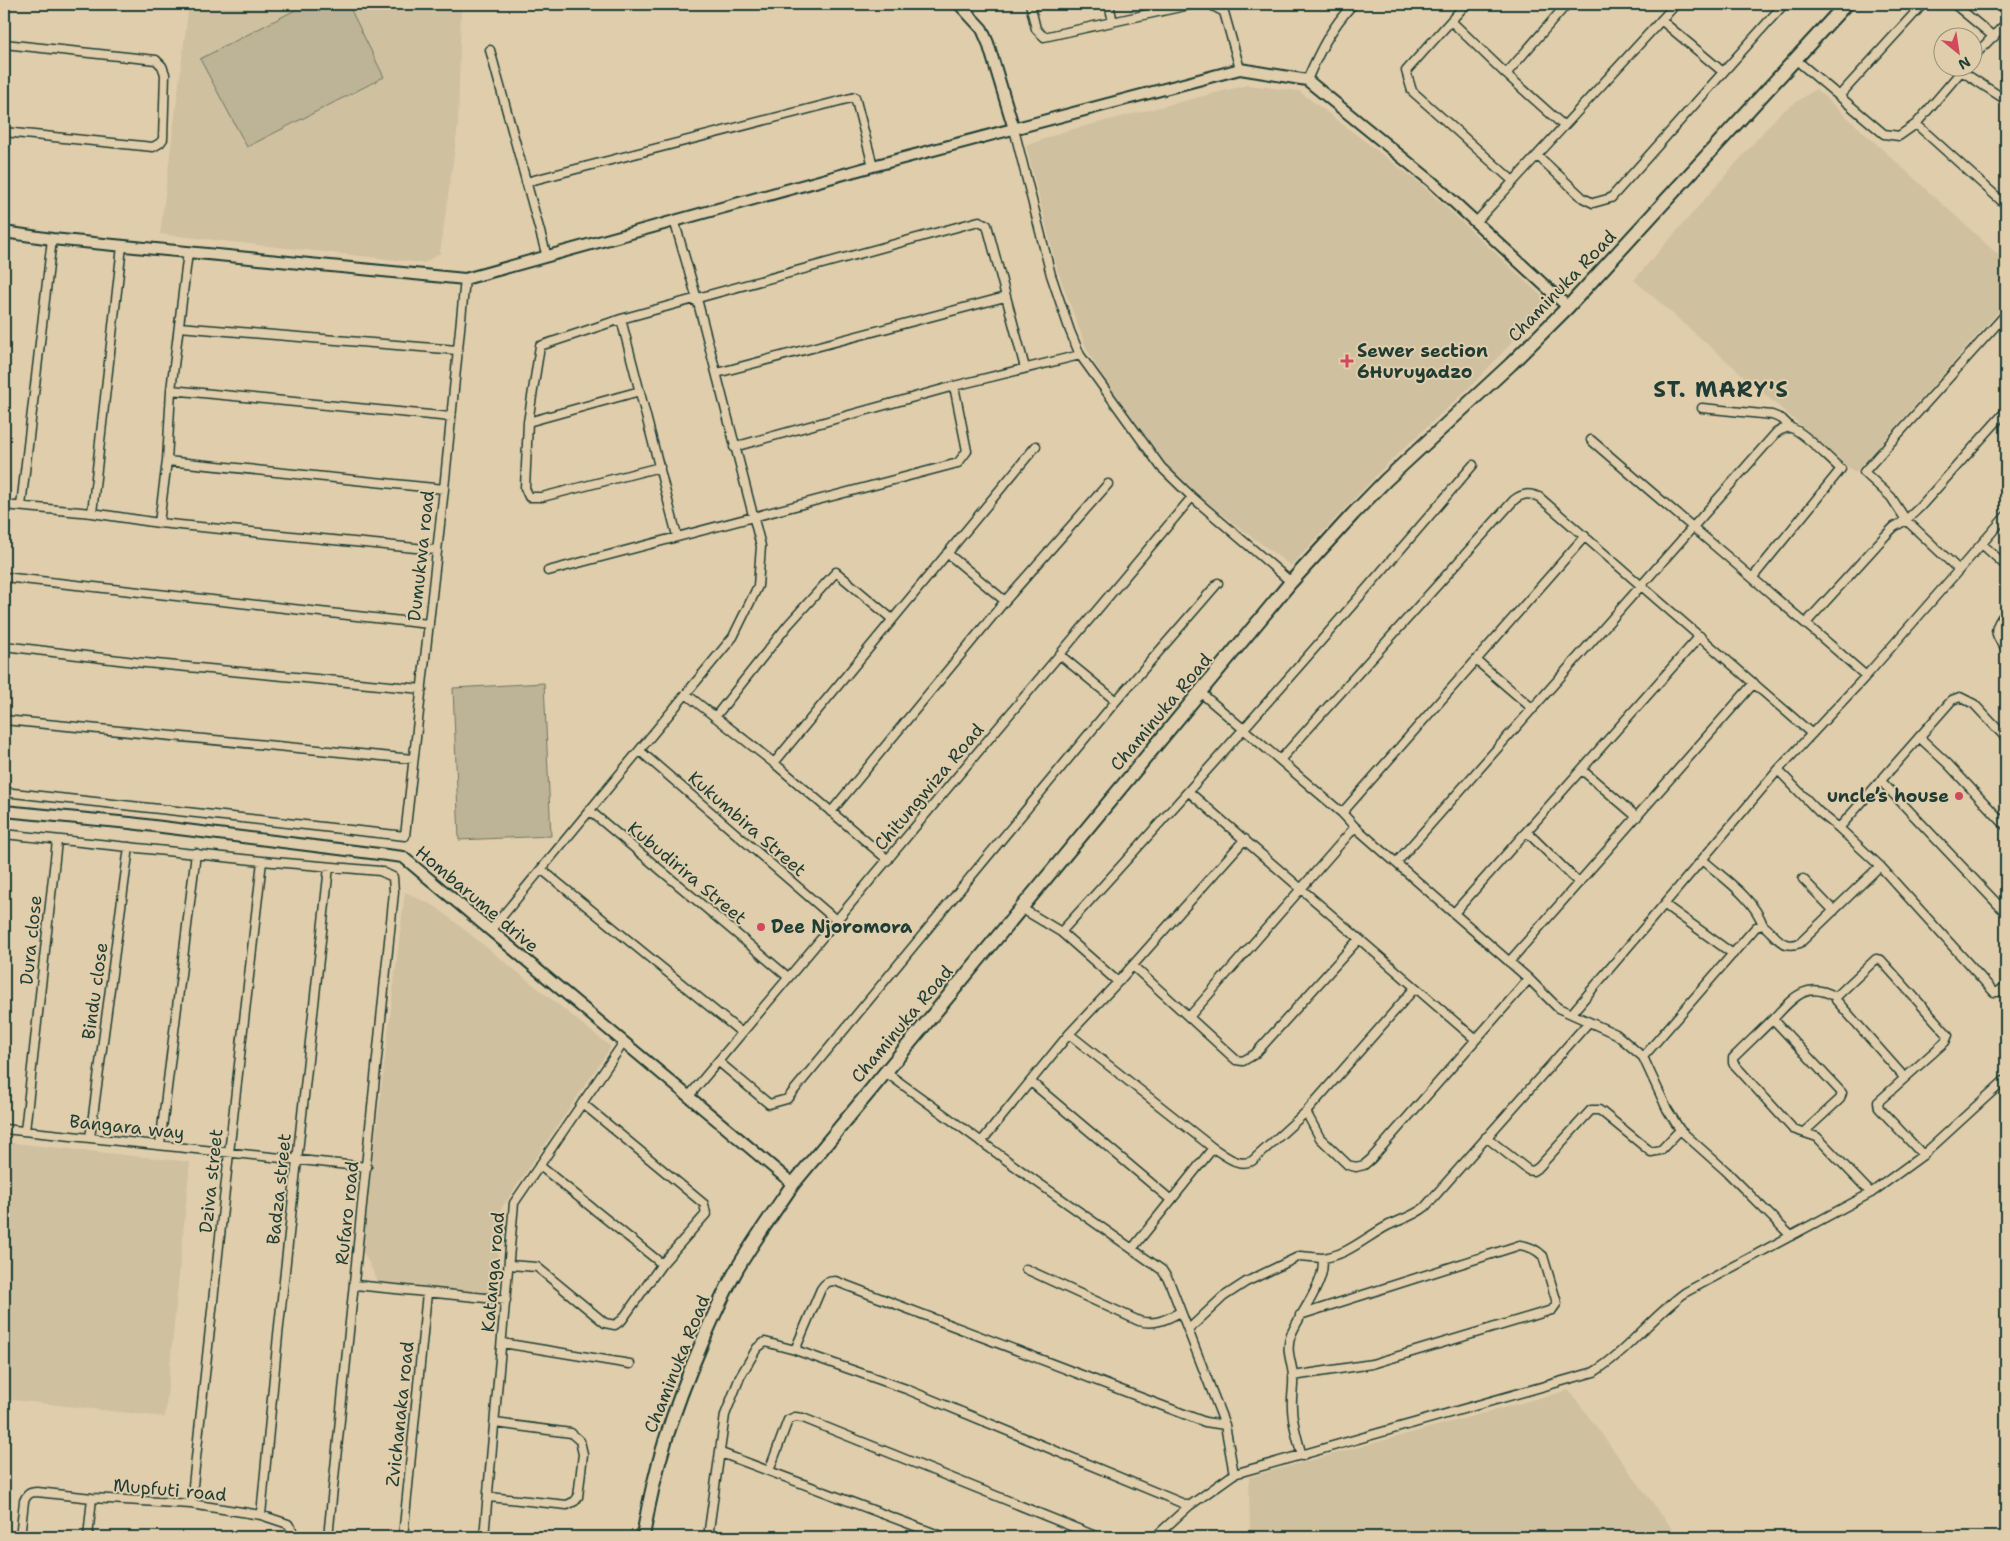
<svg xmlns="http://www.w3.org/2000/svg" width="2010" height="1541" font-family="'Shantell Sans',sans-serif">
	<rect width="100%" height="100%" fill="#e0cdab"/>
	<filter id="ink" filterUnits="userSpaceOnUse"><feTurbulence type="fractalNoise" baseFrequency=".02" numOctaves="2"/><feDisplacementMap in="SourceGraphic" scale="10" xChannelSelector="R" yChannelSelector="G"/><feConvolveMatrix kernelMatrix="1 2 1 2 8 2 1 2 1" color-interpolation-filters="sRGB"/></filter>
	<g filter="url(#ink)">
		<path fill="#cfc0a0" d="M189,4h272l-3,122 -18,127 -16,10 -264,-29z
			M1247,85l52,6 122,93 128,119 -78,83 -85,79 -95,101 -139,-104 -65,-112 -29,-78 -32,-126 36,-14z
			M1816,89l190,173v41l-151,170 -221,-193 146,-167z
			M405,892l31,15 175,140 -110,162 -5,84 -118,-11 -16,-33z
			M4,1142l186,20 -25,255 -161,-18z
			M1569,1390l109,147h-428l-1,-60z"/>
		<path fill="#bdb396" stroke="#6e7865" d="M307,4h41l36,73 -137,70 -47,-88z
			M544,683l7,153 -92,4 -6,-152z"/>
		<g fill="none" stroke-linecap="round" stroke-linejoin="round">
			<g stroke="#1f3d34" stroke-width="11">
				<path id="minor" d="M1030,4l6,25 8,8 150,-33
					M1109,4l4,18
					M1209,4l15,8 16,57
					M1466,4l-60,67 6,20 101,90
					M1954,4l40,33
					M1661,20l62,52
					M1451,21l55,53
					M4,44l152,16 6,6 3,8 -2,65 -3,4 -7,4 -149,-15
					M490,50l57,207
					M1972,58l34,-35
					M1795,59l89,75 15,2 17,-12 48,-56
					M1961,71l45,29
					M1307,80c13,-30 24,-52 46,-76
					M1840,95l83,-91
					M1916,124l90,81
					M1564,126l-58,-52 61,-70
					M1014,129l37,146 19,56 10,24 81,112 31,30 99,85
					M1538,156l45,42 10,5 18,-5 173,-194
					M526,182l329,-85 18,69
					M1476,222l200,-218
					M621,319l56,217
					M179,327l278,23
					M717,373l288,-76
					M171,390l280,27
					M1702,408l70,7 10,4 9,9
					M528,422l112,-31
					M1591,440c91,79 184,156 275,236
					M734,447l220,-61 126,-31
					M167,461l277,28
					M660,467l-118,30h-13l-4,-9 3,-66 12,-76 81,-27 358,-98 8,4 38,143
					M4,505l88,8 67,10 277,27
					M21,506l31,-267
					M92,513l30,-267
					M159,523l8,-62 4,-71 17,-138
					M1982,544l24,22
					M947,553l58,48
					M1959,570l-53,-50 -15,-23 -27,-25 142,-158
					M548,571l410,-108 9,-12 -13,-65
					M4,577l425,47
					M2006,612c-12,15 -14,21 0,36
					M1806,623l80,-88 8,-8 12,-7 14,-13 86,-96
					M4,646l131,16 287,27
					M1060,655l56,46
					M1476,660l57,49
					M1201,693l141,120 13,14 174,152 29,29 58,26 27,23 24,52 13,21 46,41 65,65
					M686,694l88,69 114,97
					M715,717l73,-92 48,-53 56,47
					M4,720l409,39
					M1919,737l29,27 58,62
					M640,751l196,169
					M1280,760l234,-260c9,-7 15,-7 25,-3l273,237
					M774,763l262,-317
					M1582,770l55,47
					M1778,770l41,42 20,16 41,38 114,126h4l8,-6
					M1881,781l125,132
					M4,792l401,44 39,-347 21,-210
					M1189,792l286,247
					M589,810l199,167
					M831,812l174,-211 103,-117
					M1342,813l243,-277
					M1839,828l113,-128 8,-3 14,7 32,34
					M1527,832l52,51
					M4,834l258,27 118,10 13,6 1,15 -66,645
					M1245,839l-127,143 -57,-50c140,-153 277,-309 412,-467
					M1703,860c21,19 50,37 60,65
					M1396,863l380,-430c5,-3 9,-6 15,-5 12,3 39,32 50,41l-88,108
					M541,869l201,164
					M1803,879l31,32
					M1665,905l68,49
					M1021,908l40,24
					M1454,913l246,-277
					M490,931l243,-294 25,-51 3,-40 -64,-247 -23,-79
					M1509,962l245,-279
					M1133,966l103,94 7,1 12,-7 103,-114
					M1414,989l-108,123 14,26 28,27 8,2 8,-2 7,-6 158,-180
					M1836,997c-30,-17 -43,1 -63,22 -13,13 -27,26 -40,39v5l60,66 24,8 54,56
					M1572,1013l206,-243 88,-94 140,-160
					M1189,1017l166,-190
					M1773,1019l69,74 -2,6 -36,33
					M1069,1034l144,114c13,8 24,19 39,13l54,-49
					M1643,1057l113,-130 7,-2c13,10 18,25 37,18l80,-77
					M719,1062l50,42 18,-5 329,-398 102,-118
					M884,1071l143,104 135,95 7,11 56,144 9,49 360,-102c35,-22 58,-56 92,-80l185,-99 52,-38 83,-76
					M1904,1077l-68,-77v-3l40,-38 5,1 67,75 -3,7 -67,60 1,6 44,47
					M1031,1082l140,118
					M689,1096l503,-599
					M4,1129l363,38
					M25,1131l32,-290
					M1486,1137l42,33 5,1 6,-4 52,-57h8l3,2 49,40 10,-2 19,-20
					M90,1138l39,-291
					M981,1142l88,-108 49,-52
					M160,1145l36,-292
					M540,1166l122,98
					M1132,1249l81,-101
					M1322,1258c25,-2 45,-22 67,-33 13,-6 25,-9 36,-18l163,-184
					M509,1265l28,2 68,56 10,2 7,-5 40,-56 44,-50 -2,-10 -122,-101
					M1026,1269l113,52c16,4 27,-1 41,-9
					M355,1285l151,15
					M1188,1330l35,-33 23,-15 54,-26 22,2c6,22 -23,56 -31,77 -6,16 1,26 2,41 1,11 -2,21 -1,31 0,16 6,34 10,49
					M502,1343l128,21
					M795,1350l26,-61c4,-6 7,-8 14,-8l370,141 20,3
					M1293,1376l79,-12 180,-54 5,-7 -14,-47c-6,-6 -15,-10 -23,-11l-220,70
					M721,1453l223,84
					M769,1471l19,-51 7,-3 8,1 295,119
					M489,1497l78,8 8,-4 3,-4 5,-43 -3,-13 -9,-8 -76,-10
					M191,1504l38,-351 33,-292
					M261,1515l17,-180 51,-468
					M20,1537l4,-36c3,-7 6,-9 13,-9l55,6 99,6 70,11 27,9 9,13
					M88,1537l4,-39
					M403,1537l24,-244
					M484,1537l30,-334 110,-161
					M708,1537l17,-122 15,-38 17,-29 8,-6 30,8 111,39 283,117 45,-32
					M1155,1537l34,-31"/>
			</g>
			<g stroke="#1f3d34" stroke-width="14">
				<path id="tertiary" d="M959,4l23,25 6,14 26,86
					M4,232l48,7 413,40 408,-113 367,-97 67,11 124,101 137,126
					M4,811l126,12 273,34 390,327"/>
			</g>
			<g stroke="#1f3d34" stroke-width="16">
				<path id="primary" d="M643,1537c11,-69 30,-127 58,-192 11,-26 22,-51 36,-76 17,-29 37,-57 56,-85l498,-602 62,-68 33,-34 125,-116 57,-57 278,-303"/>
			</g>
			<use href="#minor" stroke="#e0cdab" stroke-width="8"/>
			<use href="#tertiary" stroke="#e0cdab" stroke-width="10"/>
			<use href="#primary" stroke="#e0cdab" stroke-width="12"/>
		</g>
	</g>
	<g fill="#d1495b" stroke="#e0cdab" stroke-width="2">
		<path d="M1344.5 353.5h5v5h5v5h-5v5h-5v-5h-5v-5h5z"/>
		<circle cx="1959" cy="796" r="5"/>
		<circle cx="761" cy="927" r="5"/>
	</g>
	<g text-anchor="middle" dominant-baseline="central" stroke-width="4" stroke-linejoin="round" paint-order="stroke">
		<g font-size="18" fill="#1f3d34" stroke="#e0cdab">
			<text transform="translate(1562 286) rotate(-46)">Chaminuka Road</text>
			<text transform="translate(421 556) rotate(-84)">Dumukwa road</text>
			<text transform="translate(1161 712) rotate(-50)">Chaminuka Road</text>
			<text transform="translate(929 787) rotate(-50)">Chitungwiza Road</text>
			<text transform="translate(747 824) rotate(41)">Kukumbira Street</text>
			<text transform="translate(687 873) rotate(40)">Kubudirira Street</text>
			<text transform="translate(477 899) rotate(40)">Hombarume drive</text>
			<text transform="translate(31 940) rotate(-84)">Dura close</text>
			<text transform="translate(95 991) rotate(-82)">Bindu close</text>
			<text transform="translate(902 1024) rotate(-50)">Chaminuka Road</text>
			<text transform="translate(127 1127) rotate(6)">Bangara way</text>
			<text transform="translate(211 1181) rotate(-84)">Dziva street</text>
			<text transform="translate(279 1189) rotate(-84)">Badza street</text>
			<text transform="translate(347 1213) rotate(-84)">Rufaro road</text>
			<text transform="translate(493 1272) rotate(-85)">Katanga road</text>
			<text transform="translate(677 1364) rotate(-68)">Chaminuka Road</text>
			<text transform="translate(400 1414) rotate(-84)">Zvichanaka road</text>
			<text transform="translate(170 1490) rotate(5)">Mupfuti road</text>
		</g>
		<g font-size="18" font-weight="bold" fill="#1f3d34" stroke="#e0cdab" text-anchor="start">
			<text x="1357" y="351">Sewer section<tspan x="1357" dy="21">6Huruyadzo</tspan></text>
			<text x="1949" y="796" text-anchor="end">uncle’s house</text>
			<text x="771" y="927">Dee Njoromora</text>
		</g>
		<g font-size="22" font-weight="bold" letter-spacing="1" fill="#1f3d34" stroke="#e0cdab">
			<text x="1721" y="389">ST. MARY'S</text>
		</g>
	</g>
	<rect width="2010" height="1541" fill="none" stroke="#e0cdab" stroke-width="20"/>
	<rect x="10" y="10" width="1990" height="1521" fill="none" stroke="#1f3d34" stroke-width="2" filter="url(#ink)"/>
	<g transform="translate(1958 52) rotate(150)"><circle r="24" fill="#e0cdab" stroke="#93937b"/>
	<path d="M0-4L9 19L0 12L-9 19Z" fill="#d1495b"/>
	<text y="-8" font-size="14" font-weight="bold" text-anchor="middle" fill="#1f3d34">N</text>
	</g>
</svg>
